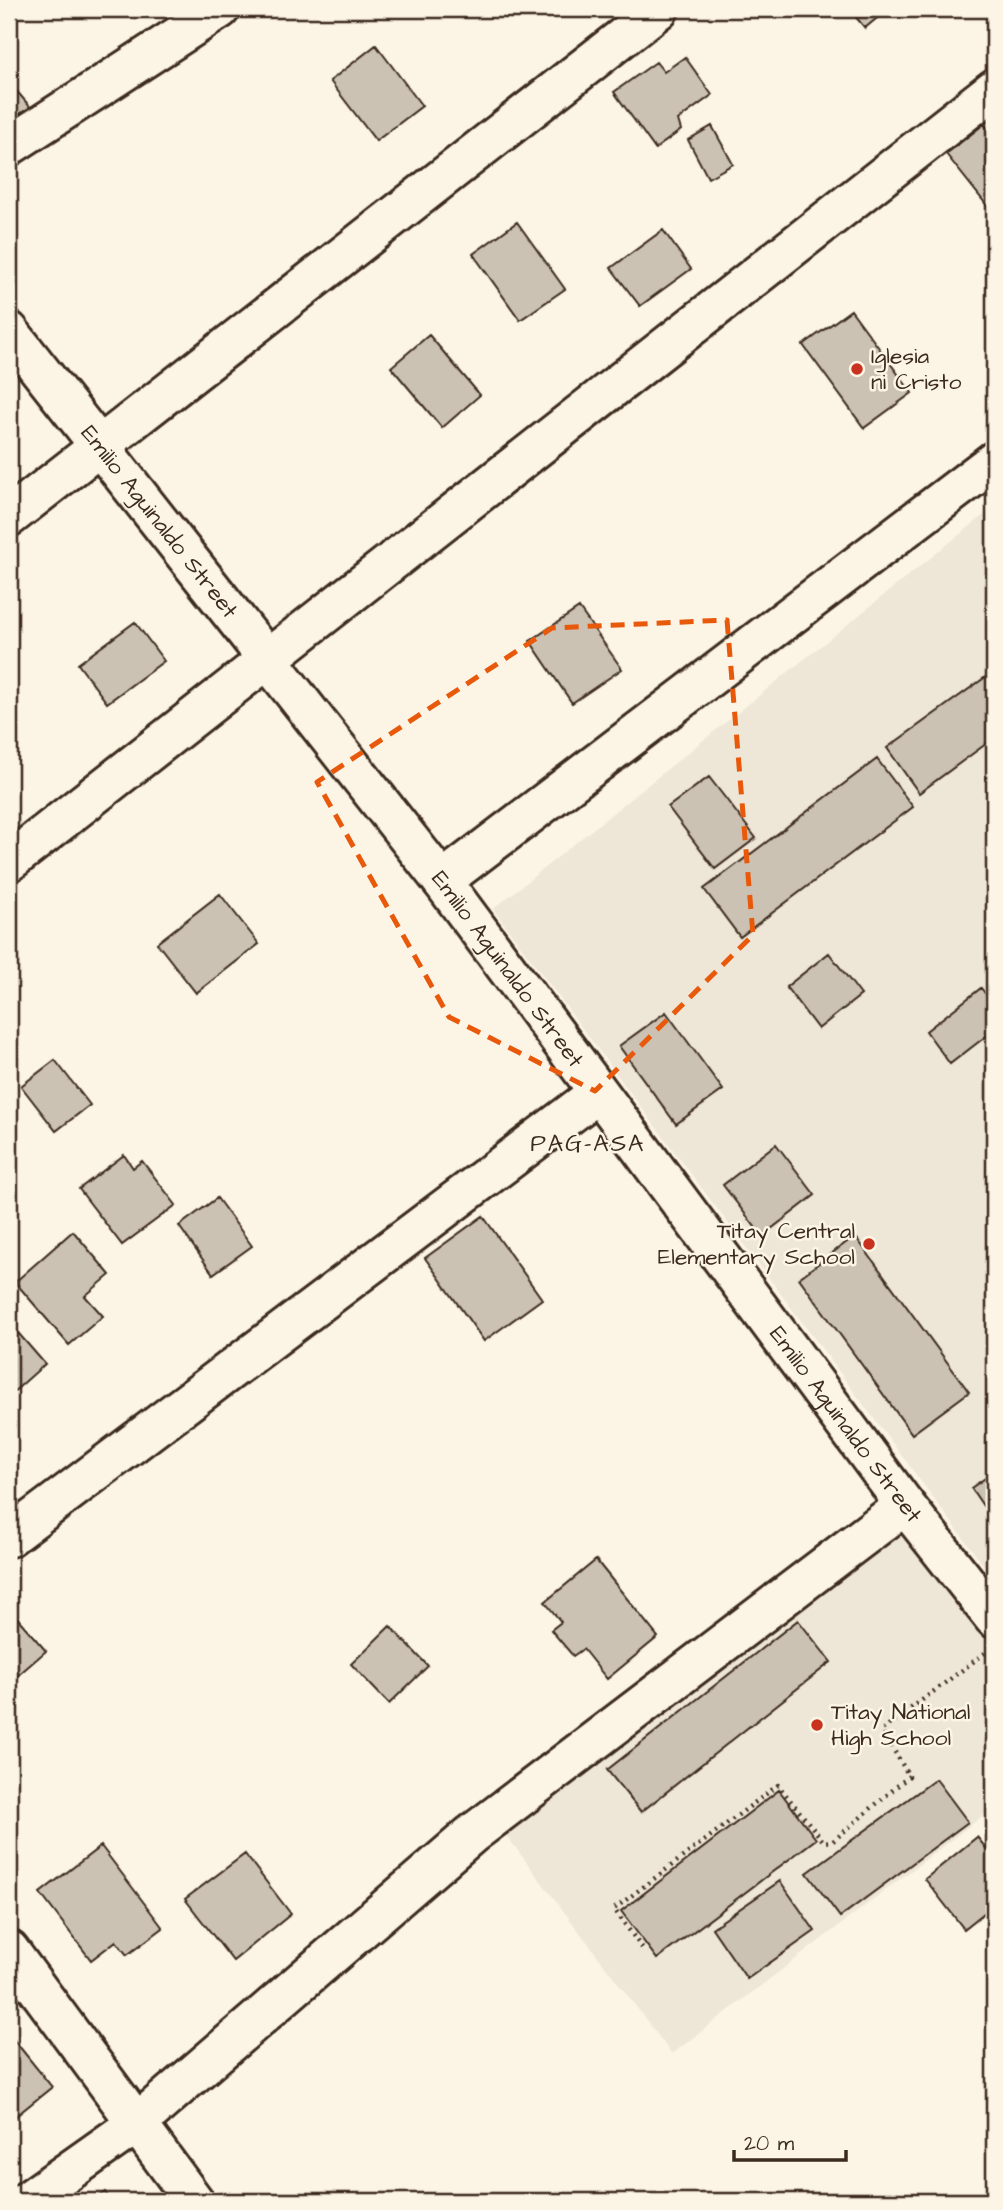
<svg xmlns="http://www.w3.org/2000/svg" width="1003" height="2210" font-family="'Architects Daughter',sans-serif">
	<rect width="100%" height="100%" fill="#fcf5e5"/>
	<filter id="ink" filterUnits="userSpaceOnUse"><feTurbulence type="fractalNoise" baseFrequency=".0143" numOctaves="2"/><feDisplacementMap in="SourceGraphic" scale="14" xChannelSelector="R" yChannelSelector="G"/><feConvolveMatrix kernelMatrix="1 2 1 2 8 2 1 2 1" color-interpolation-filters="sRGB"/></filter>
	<g filter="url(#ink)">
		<path fill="#eee6d6" d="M994,507v1072l-501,-670z
			M903,1524l91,120v163l-322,247 -169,-223z"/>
		<path fill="#ccc2b3" stroke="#3b2a1e" stroke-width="2" d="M806,9h14l-9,7z
			M849,9h39l-23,19z
			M376,45l46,61 -46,35 -46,-60z
			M685,57l27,38 -34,25 3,10 -26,19 -41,-57 42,-30 8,10z
			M9,82l28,33 -28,24z
			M984,124l10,12v68l-5,4 -43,-54z
			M712,126l21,38 -25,14 -20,-38z
			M517,222l48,67 -45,31 -47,-66z
			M663,230l28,39 -51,37 -29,-38z
			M851,310l61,83 -48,35 -61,-83z
			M429,335l51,60 -38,33 -51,-61z
			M579,608l43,61 -50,34 -42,-62z
			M135,622l29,39 -57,42 -29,-39z
			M994,671v67l-75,55 -32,-45z
			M877,759l36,48 -173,130 -36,-48z
			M709,777l47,61 -41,31 -47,-62z
			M220,894l39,50 -63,49 -39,-50z
			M829,953l32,42 -43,34 -32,-42z
			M981,988l13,17v25l-44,34 -24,-33z
			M666,1012l57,78 -47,34 -57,-78z
			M55,1060l35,45 -34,26 -35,-45z
			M776,1144l39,51 -53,41 -39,-51z
			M124,1155l9,13 9,-7 34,44 -54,40 -43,-56z
			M217,1198l35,48 -39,28 -34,-48z
			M483,1216l59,83 -58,42 -59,-83z
			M73,1231l37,44 -25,21 18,20 -34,29 -54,-63z
			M855,1236l114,156 -57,42 -113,-156z
			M13,1327l32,37 -36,32v-66z
			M994,1472v50l-23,-34z
			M596,1560l62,77 -51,42 -24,-30 -10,7 -22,-26 10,-8 -16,-20z
			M13,1613l33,38 -37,32v-66z
			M798,1620l33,42 -190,150 -34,-42z
			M390,1626l38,40 -39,38 -38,-40z
			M936,1779l32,43 -128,95 -33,-44z
			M779,1790l37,49 -159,120 -36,-48z
			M994,1806v14l-6,-9z
			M977,1837l17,21v47l-30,24 -39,-50z
			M101,1846l62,82 -36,27 -11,-14 -25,19 -51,-67z
			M245,1854l46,60 -58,47 -48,-62z
			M780,1881l35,50 -68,48 -35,-51z
			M10,2035l42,52 -41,33 -2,-3z
			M105,2192l6,9h-20z"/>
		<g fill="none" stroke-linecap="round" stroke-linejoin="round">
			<g stroke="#3b2a1e" stroke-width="44">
				<path id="minor" d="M9,146l211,-137
					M9,517l650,-508
					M9,862l985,-773
					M442,881l552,-420
					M9,1537l589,-444
					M27,2201l109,-77 336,-290 433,-329"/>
			</g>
			<g stroke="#3b2a1e" stroke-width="44">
				<g id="tertiary">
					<path id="s1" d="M9,331l433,550 463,624 89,113"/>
					<path d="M9,1950l185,251"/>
				</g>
			</g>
			<path stroke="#3b2a1e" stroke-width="4.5" stroke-dasharray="2 5" stroke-linecap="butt" d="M642,1948l-28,-39 164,-124 46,57 9,-1 76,-65 -27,-46 103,-77"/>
			<use href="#minor" stroke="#fcf5e5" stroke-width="38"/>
			<use href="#tertiary" stroke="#fcf5e5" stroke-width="38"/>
		</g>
	</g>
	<path fill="none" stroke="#e8590c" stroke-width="5" stroke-dasharray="14 9" stroke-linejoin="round" d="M727,620l26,315 -158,156 -146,-74 -132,-235 235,-154z"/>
	<g fill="#c8321e" stroke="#fcf5e5" stroke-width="2.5">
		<circle cx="857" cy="369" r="7"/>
		<circle cx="869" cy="1244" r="7"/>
		<circle cx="817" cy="1725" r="7"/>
	</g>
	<g text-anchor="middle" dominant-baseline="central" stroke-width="5" stroke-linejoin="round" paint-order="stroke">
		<g font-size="23" fill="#3b2a1e" stroke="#fcf5e5" text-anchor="start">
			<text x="871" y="356">Iglesia<tspan x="871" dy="26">ni Cristo</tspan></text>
			<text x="855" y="1231" text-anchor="end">Titay Central<tspan x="855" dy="26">Elementary School</tspan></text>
			<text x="831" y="1712">Titay National<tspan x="831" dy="26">High School</tspan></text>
		</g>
		<g font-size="23" fill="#3b2a1e" stroke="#fcf5e5">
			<text stroke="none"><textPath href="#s1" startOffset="243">Emilio Aguinaldo Street</textPath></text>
			<text stroke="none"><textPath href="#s1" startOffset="810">Emilio Aguinaldo Street</textPath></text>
			<text stroke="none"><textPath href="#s1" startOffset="1377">Emilio Aguinaldo Street</textPath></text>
		</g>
		<g font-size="24" letter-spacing="2" fill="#3b2a1e" stroke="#fcf5e5">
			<text x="588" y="1144">PAG-ASA</text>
		</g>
	</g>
	<rect width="1003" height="2210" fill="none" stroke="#fcf5e5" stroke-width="35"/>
	<rect x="18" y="18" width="968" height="2175" fill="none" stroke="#3b2a1e" stroke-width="2.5" filter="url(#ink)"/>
	<path d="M734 2150v10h112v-10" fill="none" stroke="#3b2a1e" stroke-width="3.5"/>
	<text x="744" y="2150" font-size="21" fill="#3b2a1e" stroke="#fcf5e5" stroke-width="5" paint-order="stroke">20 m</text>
</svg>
